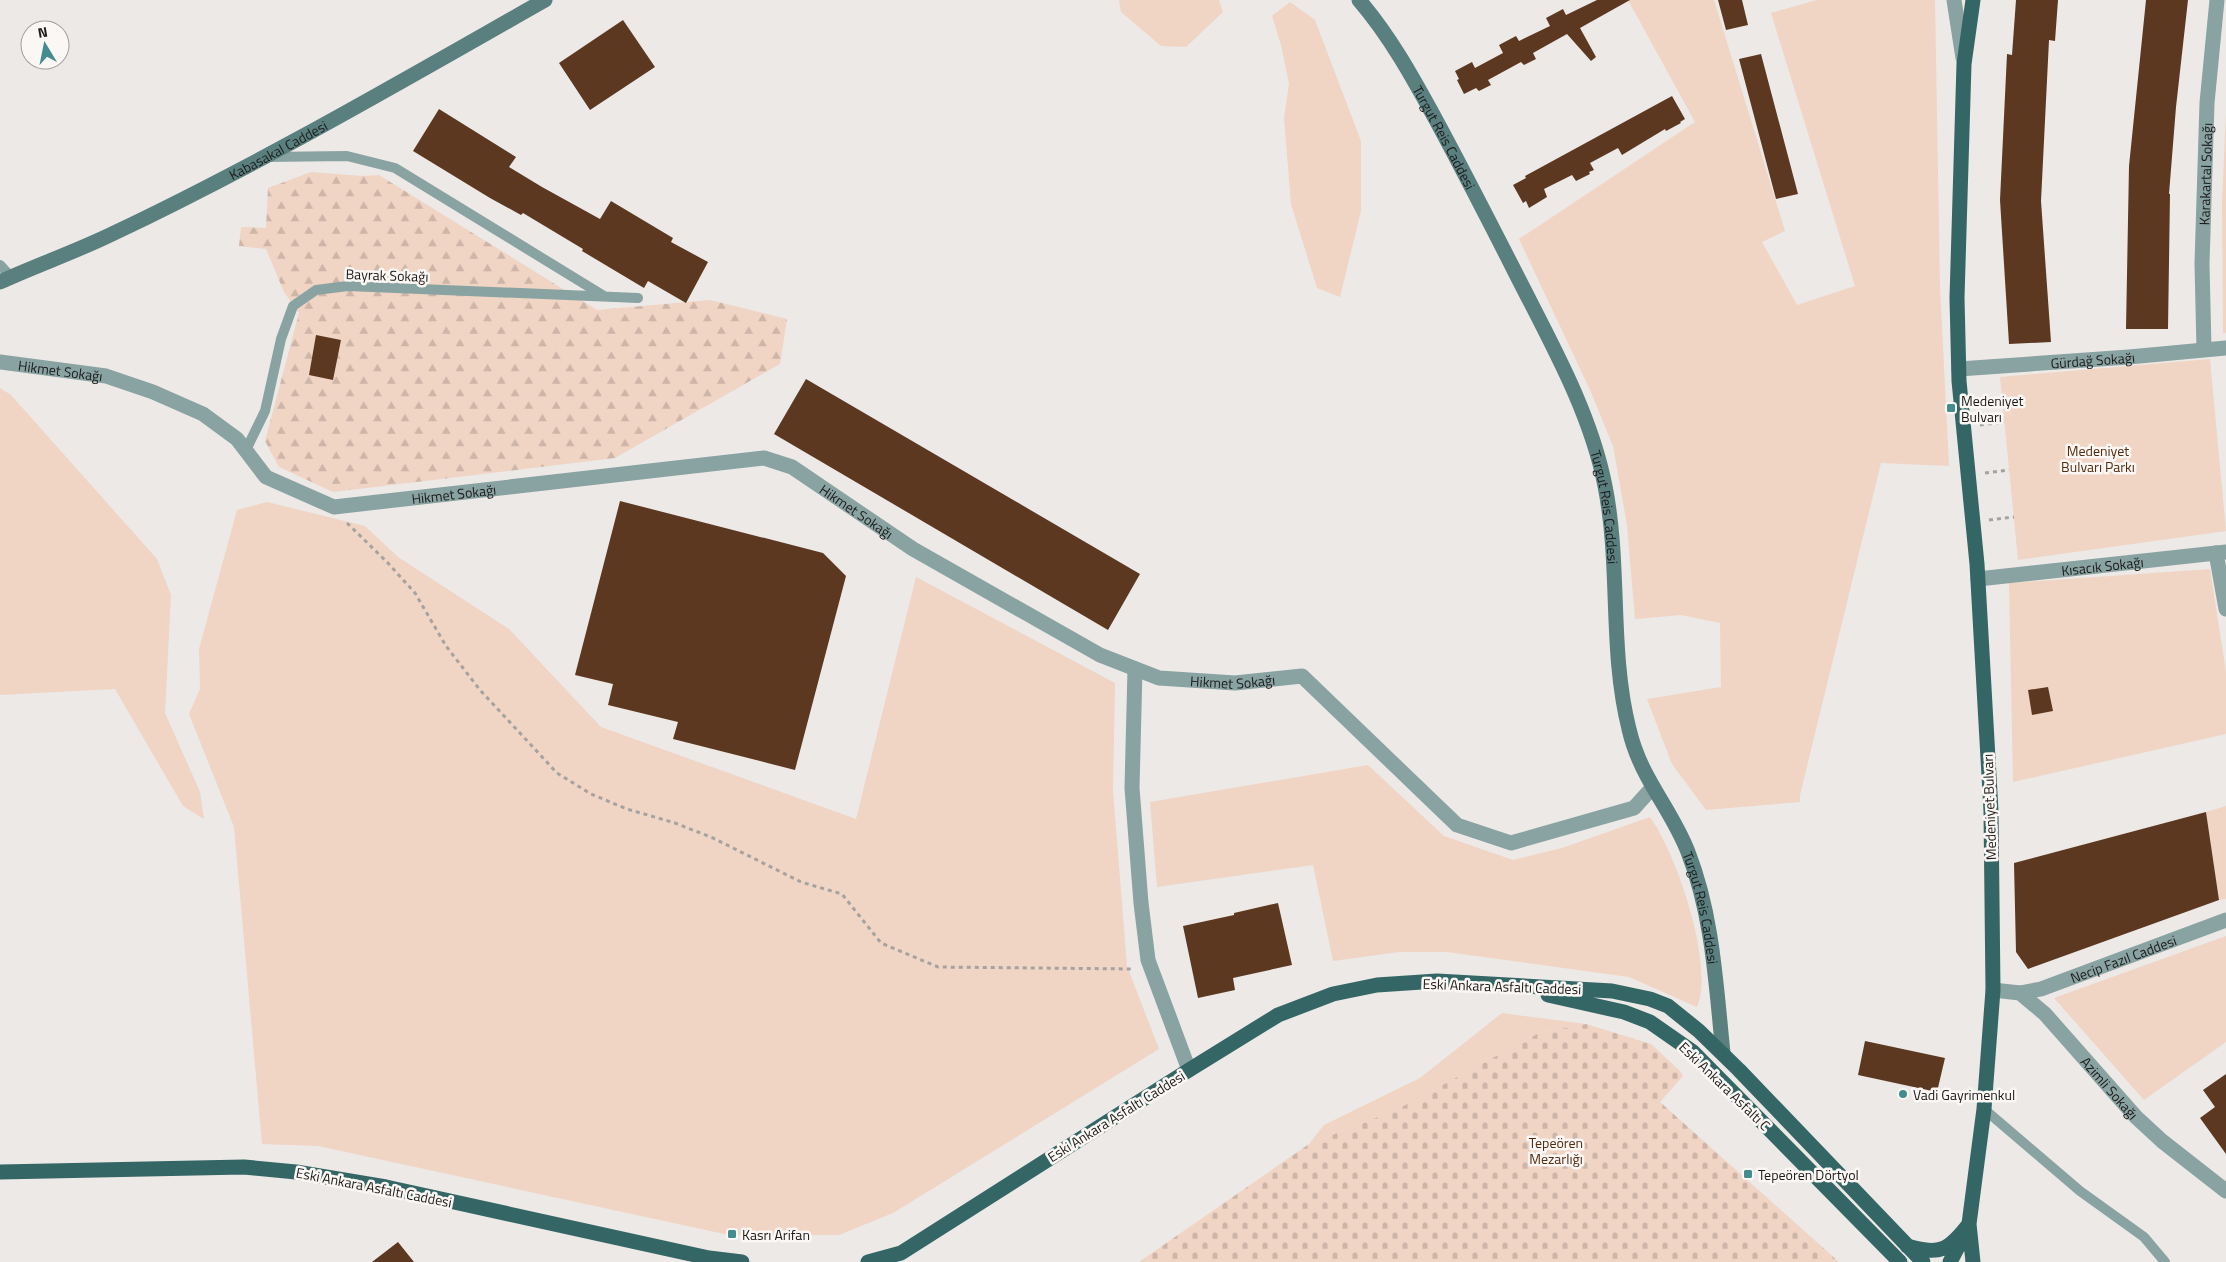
<svg xmlns="http://www.w3.org/2000/svg" width="2226" height="1262" font-family="'Titillium Web',sans-serif">
	<defs>
		<pattern id="forest-firs" width="22" height="20" patternUnits="userSpaceOnUse" patternTransform="scale(1.25)"><rect width="22" height="20" fill="#f0d4c4"/><path d="M5 1l3.5 6h-7zM16 11l3.5 6h-7z" fill="#cdb5a8"/></pattern>
		<pattern id="cemetery-stones" width="16" height="16" patternUnits="userSpaceOnUse" patternTransform="scale(1.25)"><rect width="16" height="16" fill="#f0d4c4"/><path d="M2 7V4a2 2 0 0 1 4 0v3zM10 15v-3a2 2 0 0 1 4 0v3z" fill="#cdb5a8"/></pattern>
	</defs>
	<rect width="100%" height="100%" fill="#ede9e7"/>
	<path fill="#f0d4c4" d="M1119,0h100l4,12 -37,35 -25,-1 -40,-34z
		M1628,0h86l71,231 -23,11 35,63 58,-19 -84,-273 46,-13h118l5,287 9,179 -68,-3 -81,332v7l-94,8 -34,-46 -25,-65 74,-12 -1,-64 -39,-8 -46,4 -8,-94 -14,-79 -23,-56 -71,-151 176,-117z
		M1290,2l25,18 46,121v70l-21,86 -23,-9 -26,-84 -7,-86 5,-34 -8,-39 -9,-29z
		M2226,112v221h-3l-1,-130z
		M2210,359l16,172 -208,29 -18,-183z
		M0,388l11,7 146,164 14,36 -6,118 35,79 4,27 -21,-13 -68,-117 -115,6z
		M267,502l98,24 33,31 111,72 92,98 255,92 60,-242 199,106 -2,108 14,175 32,83 -266,164 -54,22h-110l-411,-89 -56,-2 -28,-317 -45,-113 11,-25 -1,-40 38,-139z
		M2210,569l16,103v62l-213,48 -4,-199z
		M1368,765l76,71 69,24 49,-12 88,-31c26,36 65,148 47,190l-68,-30 -182,-25h-48l-66,9 -20,-96 -156,22 -7,-85z
		M2226,806v93l-7,1 -13,-88z
		M2226,936v106l-82,58 -90,-102z
		M1502,1013l84,11 -47,9 -143,77 -87,34 15,-19 96,-47z"/>
	<path fill="url(#forest-firs)" d="M311,172l51,4 17,-1 218,135 113,-10 77,19 -7,45 -165,94 -282,34 -54,-25 -14,-26 34,-128 -15,-21 -18,-43 -27,-3 2,-19 25,1 2,-40z"/>
	<path fill="url(#cemetery-stones)" d="M1586,1024l65,20 28,26 4,6 -23,26 179,160h-700l170,-118 87,-34 143,-77z"/>
	<path fill="#5c3821" d="M1597,0h33l-50,28 16,29 -5,4 -24,-27 -34,19 3,6 -12,6 -3,-3 -33,18 3,5 -12,6 -3,-3 -12,6 -7,-14 2,-1 -4,-8 17,-9 3,6 28,-15 -4,-8 17,-9 3,5 31,-15 -4,-8 17,-9 3,6z
		M1718,0h24l6,25 -22,5z
		M2016,0h42l-3,41 -6,-1 -8,161 10,141 -42,2 -9,-144 7,-146 5,1z
		M2146,0h42l-12,107 -7,87h1l-2,135h-42l3,-163z
		M623,20l32,47 -65,43 -31,-47z
		M1761,54l37,140 -22,5 -37,-140z
		M1672,96l13,23 -5,3 1,1 -15,8 -1,-2 -43,26 -4,-7 -28,15 4,7 -5,2 1,2 -14,7 -4,-6 -28,14 3,8 -18,11 -3,-7 -3,2 -10,-18 13,-7 -1,-2z
		M439,109l77,48 -7,10 33,20 58,32 11,-18 62,37 -2,4 37,20 -22,41 -38,-22 -4,7 -62,-37 1,-2 -60,-36 -2,2 -31,-17 -77,-47z
		M316,335l25,5 -8,40 -24,-5z
		M806,379l334,195 -32,56 -334,-196z
		M620,501l203,52 23,23 -51,194 -122,-31 5,-17 -70,-17 5,-21 -38,-9z
		M2048,687l5,24 -21,4 -4,-25z
		M2206,812l13,88 -191,69 -12,-17 -2,-89z
		M1278,903l14,62 -59,13 2,12 -37,8 -15,-72 51,-11v-2z
		M1865,1041l80,17 -8,34 -79,-17z
		M2226,1074v80l-26,-36 15,-11 -12,-17z
		M398,1242l16,20h-42z"/>
	<g fill="none" stroke-linecap="round" stroke-linejoin="round">
		<path stroke="#a5a2a0" stroke-width="3" stroke-dasharray="4 4" stroke-linecap="butt" d="M1980,425l24,-3
			M1985,473l24,-3
			M1989,520l25,-3
			M347,523l40,39 28,31 31,53 34,44 77,83 34,21 36,15 48,14 38,15 88,44 41,12 39,49 57,24 196,2"/>
		<path stroke="#89a2a2" stroke-width="10" d="M268,157l79,-1 48,12 209,128
			M0,265l11,12
			M246,450l19,-39 16,-72 12,-33 23,-16 32,-4 290,12
			M1984,1109l96,82 64,46 21,25"/>
		<g stroke="#89a2a2" stroke-width="15">
			<path d="M1954,0l9,58"/>
			<path id="s1" d="M2204,349l-2,-85 5,-161 10,-103"/>
			<path id="s2" d="M0,362l106,14 47,16 50,22 34,25 29,38 68,30 430,-49 28,9 121,82 187,106 59,23 76,5 67,-7 155,149 54,18 123,-35 18,-20"/>
			<path id="s3" d="M1959,369l170,-12 97,-9"/>
			<path d="M2216,553l10,56"/>
			<path id="s4" d="M1978,579l248,-27"/>
			<path d="M1135,669l-3,119 9,115 7,57 41,110"/>
			<path id="s5" d="M1993,990l27,3 25,21 91,103 26,24 64,50"/>
			<path id="s6" d="M2020,993l21,-4 185,-69"/>
		</g>
		<g stroke="#597f7f" stroke-width="15">
			<path id="s7" d="M1359,0c31,36 54,78 77,120 26,48 51,97 76,146 35,70 78,143 93,220 16,80 4,164 24,243 11,49 42,79 59,123 25,64 28,134 35,201"/>
			<path id="s8" d="M0,282c37,-17 75,-30 112,-48 148,-70 290,-153 433,-234"/>
		</g>
		<path stroke="#346666" stroke-width="15" d="M1548,995l76,17 26,10 43,30 207,210
			M0,1172l244,-5 52,5 90,15 323,71 33,4
			M1907,1246c33,10 42,4 62,-22
			M868,1262l33,-9 288,-183 89,-55 55,-21 44,-9 60,-4 175,10 38,8 18,7 31,25 40,39 184,192
			M1950,1262l12,-23
			M1973,1262l-4,-38 15,-115 9,-119 -2,-179 -14,-247 -18,-183 -2,-83 7,-234 9,-64"/>
	</g>
	<g fill="#448c8d" stroke="#faf7f4" stroke-width="2">
		<rect x="1946" y="403" width="10" height="10" rx="2.5"/>
		<circle cx="1903" cy="1094" r="5"/>
		<rect x="1743" y="1169" width="10" height="10" rx="2.5"/>
		<rect x="727" y="1229" width="10" height="10" rx="2.5"/>
	</g>
	<g text-anchor="middle" dominant-baseline="central" stroke-width="5" stroke-linejoin="round" paint-order="stroke">
		<g font-size="14" fill="#1c1b1a" stroke="#faf7f4">
			<text stroke="none"><textPath href="#s7" startOffset="162">Turgut Reis Caddesi</textPath></text>
			<text stroke="none"><textPath href="#s8" startOffset="308">Kabasakal Caddesi</textPath></text>
			<text stroke="none"><textPath href="#s1" startOffset="175">Karakartal Sokağı</textPath></text>
			<text transform="translate(387 275) rotate(2)">Bayrak Sokağı</text>
			<text stroke="none"><textPath href="#s3" startOffset="134">Gürdağ Sokağı</textPath></text>
			<text stroke="none"><textPath href="#s2" startOffset="61">Hikmet Sokağı</textPath></text>
			<text stroke="none"><textPath href="#s2" startOffset="496">Hikmet Sokağı</textPath></text>
			<text stroke="none"><textPath href="#s7" startOffset="568">Turgut Reis Caddesi</textPath></text>
			<text stroke="none"><textPath href="#s2" startOffset="916">Hikmet Sokağı</textPath></text>
			<text stroke="none"><textPath href="#s4" startOffset="125">Kısacık Sokağı</textPath></text>
			<text stroke="none"><textPath href="#s2" startOffset="1336">Hikmet Sokağı</textPath></text>
			<text transform="translate(1989 807) rotate(-92)">Medeniyet Bulvarı</text>
			<text stroke="none"><textPath href="#s7" startOffset="986">Turgut Reis Caddesi</textPath></text>
			<text stroke="none"><textPath href="#s6" startOffset="109">Necip Fazıl Caddesi</textPath></text>
			<text transform="translate(1502 986) rotate(2)">Eski Ankara Asfaltı Caddesi</text>
			<text transform="translate(1725 1086) rotate(44)">Eski Ankara Asfaltı C</text>
			<text stroke="none"><textPath href="#s5" startOffset="158">Azimli Sokağı</textPath></text>
			<text transform="translate(1116 1116) rotate(-32)">Eski Ankara Asfaltı Caddesi</text>
			<text transform="translate(374 1187) rotate(11)">Eski Ankara Asfaltı Caddesi</text>
		</g>
		<g font-size="14" fill="#1c1b1a" stroke="#faf7f4" text-anchor="start">
			<text x="1961" y="400">Medeniyet<tspan x="1961" dy="16">Bulvarı</tspan></text>
			<text x="1913" y="1094">Vadi Gayrimenkul</text>
			<text x="1758" y="1174">Tepeören Dörtyol</text>
			<text x="742" y="1234">Kasrı Arifan</text>
		</g>
		<g font-size="14" fill="#562c0f" stroke="#faf7f4">
			<text x="2098" y="450">Medeniyet<tspan x="2098" dy="16">Bulvarı Parkı</tspan></text>
			<text x="1556" y="1142">Tepeören<tspan x="1556" dy="16">Mezarlığı</tspan></text>
		</g>
	</g>
	<g transform="translate(45 45) rotate(350)"><circle r="24" fill="#faf7f4" stroke="#a19f9d"/>
	<path d="M0-4L9 19L0 12L-9 19Z" fill="#448c8d"/>
	<text y="-8" font-size="14" font-weight="bold" text-anchor="middle" fill="#1c1b1a">N</text>
	</g>
</svg>
